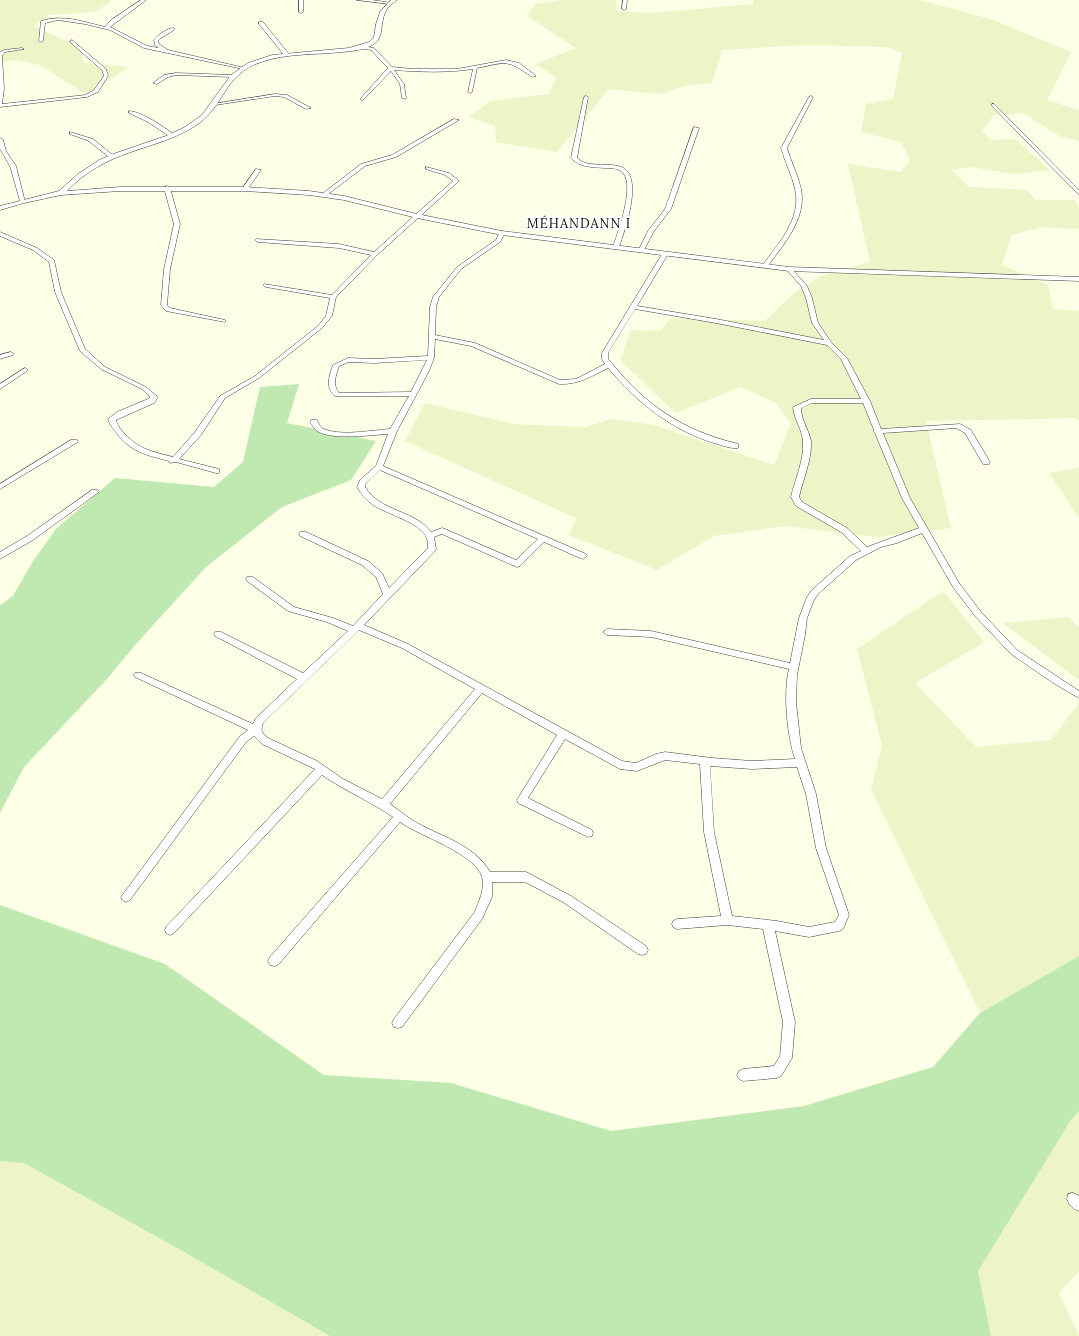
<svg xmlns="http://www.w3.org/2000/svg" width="1079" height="1336" font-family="Lora,serif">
	<rect width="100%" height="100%" fill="#fdffe7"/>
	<path fill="#ecf4c8" d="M0,0h112l-16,12 -48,3 -14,11 47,22 2,15 46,4 -42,28 -47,-30 -26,-5 -14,3z
		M560,0h57l-2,11 36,2 102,-9v-4h166l72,19 80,33 -24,48 32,10v31l-20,-5 -36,-23 -29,2 -12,16 9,9 24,-1 35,31 -36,4 -44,-7 -18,3 17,17 57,3 10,10h39l4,9v20l-37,-2 -31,8 -9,30 46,20 5,24 26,2v110l-3,-3 -150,3 25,107 -74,9 -92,-11 -71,10 -57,34 -88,-35 7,-17 -171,-77 20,-38 88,21 73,3 25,-8 43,6 120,40 17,-41 -15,-21 -36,-16 -64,26 -56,-53 11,-30 29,1 11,-13 94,3 29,-28 27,-17 49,-14 -22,-98 53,8 9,-12 -9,-18 -40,-10 5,-28 27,-5 9,-46 -15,-6 -82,-2 -83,5 -10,33 -25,2 -26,9 -52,-5 -52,63 -61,-10 -1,-16 -26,-9 21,-16 59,-7 7,-16 -20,-14 40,-16 -49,-32 8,-12z
		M1079,468v50l-30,-45z
		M943,591l41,51 -69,41 61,64 75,-7 28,-37v253l-99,57 -109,-224 11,-44 -25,-96z
		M1069,617l10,10v53l-76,-57z
		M1079,1111v160l-20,22 20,43h-88l-14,-65 94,-151z
		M0,1161l24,2 160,89 146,84h-330z"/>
	<path fill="#bfe9b1" d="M299,384l-12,39 89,18 -25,39 -69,27 -76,60 -70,77 -30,36 -82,87 -24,46v-208l13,-9 20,-35 23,-32 59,-51 99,9 29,-25 17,-75z
		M0,905l165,59 159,111 127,8 160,48 193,-25 129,-39 47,-54 99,-57v155l-8,9 -93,151 13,65h-661l-146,-84 -160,-89 -24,-2z"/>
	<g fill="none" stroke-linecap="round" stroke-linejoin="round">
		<g stroke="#3d3d3d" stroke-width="1">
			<path id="minor" d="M141,0h5l-36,27 37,19 12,2 -4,-3 -1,-5c4,-5 13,-12 20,-12v2l-13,8 -3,3 1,3 9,6 77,18 -2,1 -99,-21 -34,-18 -25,-6 -27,-4 -13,3 -2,18 -2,1 -2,-1 2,-20c22,-7 43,1 64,6l6,-7z
				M299,0h4v12l-2,1 -2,-1z
				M357,0h15l20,3 -2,1z
				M623,0h4l-1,9 -2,1 -2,-1z
				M259,22h4l25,31v2h-4l-25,-31z
				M72,40l34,29 2,7 -10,16 -11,5 -87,10v-55l4,-2 18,-2 2,1 -19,3 -3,4 2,33 -2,15 84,-9 8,-5 10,-14 -2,-6 -32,-28z
				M361,46l13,2 18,19 20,2h45l49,-9 13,3 17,13 -4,1c-25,-18 -25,-15 -55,-9l-5,24 -2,1 -2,-1 5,-23c-26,4 -53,3 -79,1l10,14 2,15 -4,-1 -2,-14 -9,-13 -28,29h-2v-2l27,-30 -17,-18 -12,-2z
				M176,73l56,2 2,1 -2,1 -56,-2 -8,2 -11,7 -4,-1 11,-8z
				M275,94l12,1 24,13 -5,1 -22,-12 -9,-1 -60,9 -2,-1z
				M586,96l2,1 -11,61c8,8 21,6 32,7 6,0 13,1 17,5 15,14 -1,60 -7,77l-3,2 -3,-2c5,-15 22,-61 10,-74 -4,-5 -12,-5 -18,-5 -12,-1 -25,0 -34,-10l13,-61z
				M811,96l2,1 -26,51c4,14 11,27 14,41 6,30 -18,56 -34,78h-4l-1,-1c16,-22 40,-47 33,-77 -3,-14 -10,-27 -14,-41l28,-51z
				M994,104l85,86v5l-87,-89v-2z
				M129,111c11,0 36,16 45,24l-5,1 -21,-14 -19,-9z
				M454,119l5,1 -63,37 -31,9 -38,29 -5,-1 39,-30 31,-9z
				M694,127l5,1 -28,81 -17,22 -11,21h-4l-1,-1 10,-20 17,-22z
				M70,132l23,7 22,18 -5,1 -21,-17 -19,-7z
				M0,138l3,2 3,11 10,15 9,36 -5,-1 -10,-35 -10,-17z
				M426,167l23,6 10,8 -82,74 -41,42 -4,19 -10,12 -63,50 -34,20 -24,37 -22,24 40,10v4h-3l-40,-11 -6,1 -1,-2c-22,-6 -36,-8 -51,-26 -4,-6 -8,-9 -10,-16l9,-7 31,-13 2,-2 -8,-8 -41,-20 -21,-18 -25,-59 -6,-30 -16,-12 -33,-14v-4l37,16 17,12 7,32 24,57 20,18 41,20 12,10 -4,6 -38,17c1,4 3,7 6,11 16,18 28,20 51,26l22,-25 25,-36 35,-20 63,-50 8,-10 4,-18 -64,-11 -2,-1v-2l68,11 39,-40 -32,-7 -81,-6 -2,-1v-2l83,5 35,8 79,-71 -8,-6 -19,-6z
				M256,169l5,1 -14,20h-4l-1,-1z
				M167,186l3,2 10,36 -10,45 -3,36 3,3 55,12v2l-59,-11 -5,-6 3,-36 10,-45 -10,-36z
				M502,231l3,2 -5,9 -39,27 -22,28 -3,10 -1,28 40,8 85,37 16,-1 29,-15 -3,-5v-6l60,-99 3,-2 3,2 -31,52 79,13 108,21 -12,-17 -6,-25 -5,-12 -15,-17 5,-1 16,18 5,12 6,25 13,19 16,16 23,43 11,28 79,-5 11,6 19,32 -1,2h-6l-18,-31 -9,-5 -73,5 27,65 49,85 22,29 36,38 62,41v7l-24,-14 -44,-30 -36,-38 -22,-29 -31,-54 -25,10 -16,4 -25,13 -38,34 -4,6 -7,18 -2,17 -8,40 -1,27 5,46 15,46 10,54 23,67 -6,14 -4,2 -30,6 -34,-6 20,91 -3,36 -11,18 -4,2 -34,3 -4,-2 -2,-4 2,-4 4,-2 31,-3 6,-10 3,-34 -20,-93 -36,-4 -50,4 -4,-2 -1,-3 1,-3 4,-2 44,-3 -17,-84 -4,-68 -35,-4 -28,11 -17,-2 -55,-30 -37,59 64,32 1,3 -1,3 -4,1 -70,-34 -1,-3 40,-65 -75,-42 -92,111c7,5 15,11 22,16 28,17 61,23 78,52h36l4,2 41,22 75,50 2,4 -2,4 -4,1 -4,-1 -75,-52 -38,-20h-33v15l-10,22 -80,108 -4,1 -4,-1 -2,-4 2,-4 80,-106c5,-11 11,-24 8,-36 -7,-24 -61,-40 -82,-55l-122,143 -4,1 -4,-1 -2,-4 2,-4 123,-140c-23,-16 -48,-26 -71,-42l-148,158 -4,2 -4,-2 -1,-3 1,-3 149,-158 -53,-25 -8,-8 -8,6 -116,158 -4,2 -4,-2 -1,-3 119,-161 8,-6 -113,-53 -2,-2 2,-2h6l112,51 3,-6 41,-39 -82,-43 -1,-2 1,-2h6l82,41 45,-42 -21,-9 -39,-11 -41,-30 -1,-2 1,-2h6l41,30 39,11 20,8 30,-32 -7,-17 -14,-12 -62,-29 -1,-2 1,-2h6l62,29 14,12 7,15 39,-40c0,-3 0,-6 -1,-9 -4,-16 -41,-25 -54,-34 -7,-5 -11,-10 -16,-18l3,-7 16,-14 12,-32c-17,1 -59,7 -72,-4 -2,-2 -4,-5 -6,-8l1,-2h6c1,3 3,6 5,8 16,9 51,2 68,1l19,-33h-74c-10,-8 -6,-20 -2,-31l15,-7 26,1 54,-3 2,-49 3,-10 24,-30 39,-27 4,-8zM635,309l81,14 111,22 14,14 20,40h-50l-18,8c1,13 10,23 10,36 1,18 -8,36 -12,54l5,9 45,26 20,19 -11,5 -38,34 -5,7 -8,21 -9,45 -139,-32 -44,-2 -4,3 4,3 44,2 138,32c-6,24 -2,67 6,90l-43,2 -40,-3 -47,-6 -9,2 -20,9 -14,-2 -214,-117 -44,-19 71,-74 1,-2 -2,-12 8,-3 75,33 3,-1 24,-24 36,16 3,1 4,-3 -1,-2 -203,-88 14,-35 32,-60 5,-13 1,-19 36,7 88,38c19,1 33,-8 49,-16 29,34 63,62 106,75 7,2 17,6 24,5v-4c-56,-14 -92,-38 -128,-83l-2,-2v-6zM427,360l-16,32 -72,1c-7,-8 -3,-18 0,-27l10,-4 25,1zM812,403h51l11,27 -1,1 2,2 27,65 17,30 -52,19 -20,-19 -45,-26 -3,-5c4,-18 13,-37 12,-56 -2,-11 -10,-21 -10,-33zM380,470l158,69 -22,21 -71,-31 -3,-1 -11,4c-16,-22 -51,-20 -66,-45l1,-4zM359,630l43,18 73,41 -93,110 -39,-20 -26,-18 -49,-23c-6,-5 -8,-7 -5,-15zM710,766l42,3 45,-2 9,27 10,54 23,67 -4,7 -26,5 -32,-6 -45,-5 -18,-84z
				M11,352l3,2 -1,1 -13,4v-4z
				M25,368l3,2 -1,1 -27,18v-5z
				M71,440h6l1,2 -78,47v-5z
				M92,490h6l1,2 -66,48 -33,19v-7l27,-16z
				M1073,1193l6,3v15c-6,-2 -10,-6 -12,-12l1,-5z"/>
		</g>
		<g stroke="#3d3d3d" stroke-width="1">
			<path id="tertiary" d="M391,0h6c-5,4 -10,7 -12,13 -5,10 -1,25 -11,31 -9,6 -21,7 -32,8 -27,3 -55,1 -81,10 -38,13 -35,42 -63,62 -20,14 -44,20 -67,28 -24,8 -46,20 -64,39l53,-4h125l64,4 35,5 73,18 85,17 287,36 290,10v4l-290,-10 -287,-36 -85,-17 -73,-18 -35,-5 -64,-4h-125l-59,4 -37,8 -24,7v-4l59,-15 19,-17 21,-14 17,-7 50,-17 19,-9 17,-12 29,-40 17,-12 24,-8 77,-7 20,-6 5,-5 2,-13 4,-12z"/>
		</g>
		<use href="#minor" fill="#fff" fill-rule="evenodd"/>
		<use href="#tertiary" fill="#fff" fill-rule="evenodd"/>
	</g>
	<g text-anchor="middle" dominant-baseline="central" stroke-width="4" stroke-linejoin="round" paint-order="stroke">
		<g font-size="13" letter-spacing="1" fill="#0a0a0a" stroke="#fff">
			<text x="579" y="223">MÉHANDANN I</text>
		</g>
	</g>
</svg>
